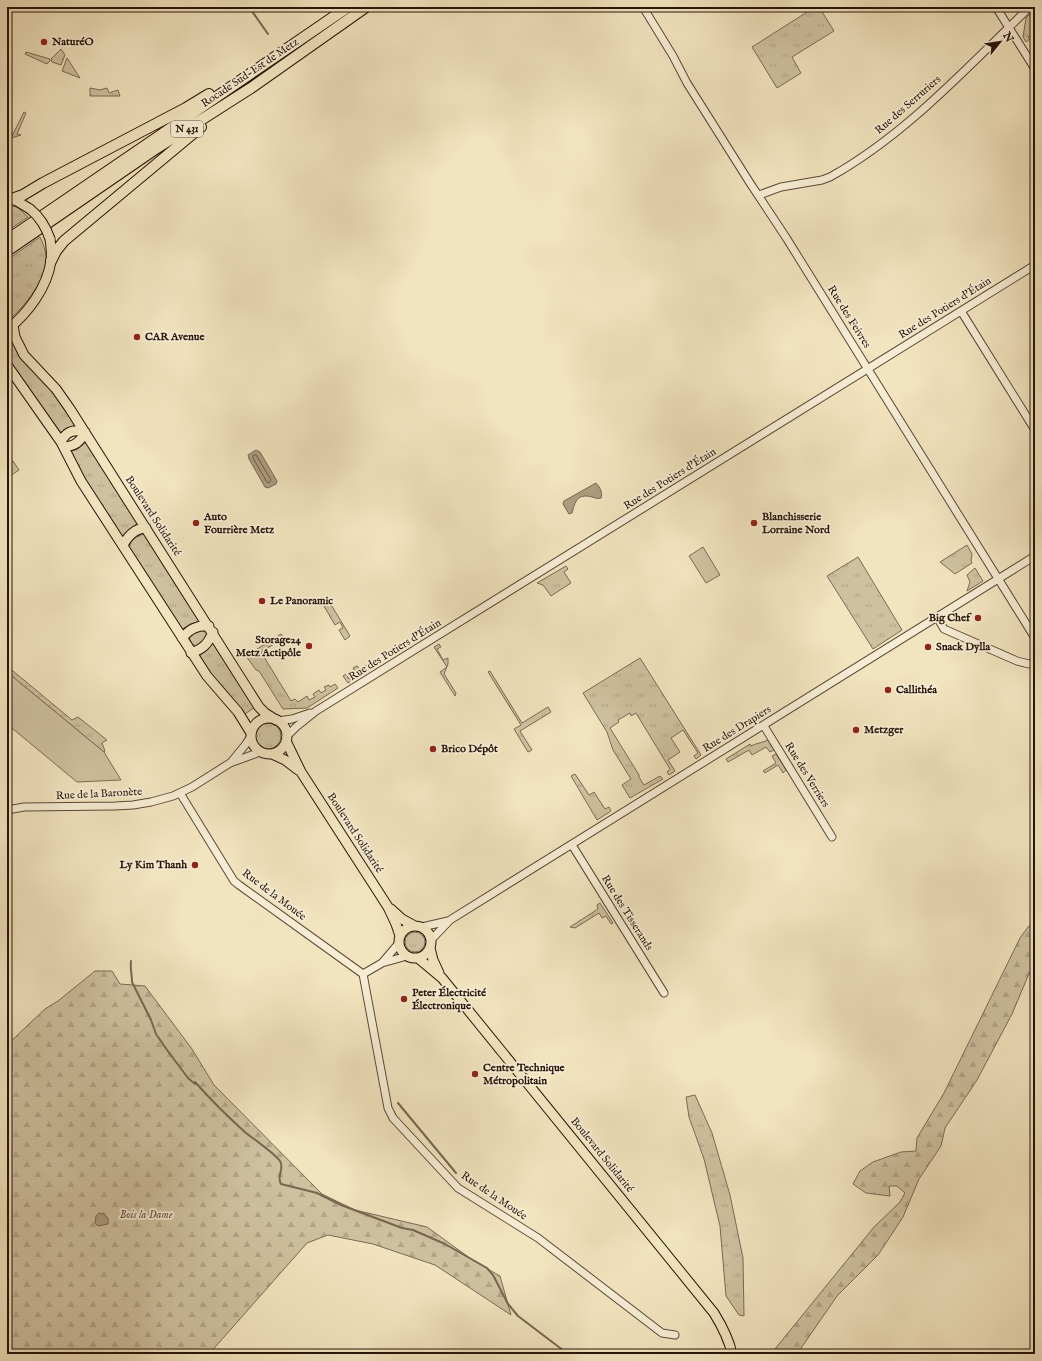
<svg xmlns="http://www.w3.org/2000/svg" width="1042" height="1361" font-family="'IM FELL English',serif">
	<defs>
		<pattern id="grass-tufts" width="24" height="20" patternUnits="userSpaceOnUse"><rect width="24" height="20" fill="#cfc1a0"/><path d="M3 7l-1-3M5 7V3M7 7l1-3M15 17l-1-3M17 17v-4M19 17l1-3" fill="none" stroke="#b2a588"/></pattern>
		<pattern id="forest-firs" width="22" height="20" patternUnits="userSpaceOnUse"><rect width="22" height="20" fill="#cfc1a0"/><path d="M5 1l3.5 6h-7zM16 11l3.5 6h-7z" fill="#b2a588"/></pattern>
		<pattern id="park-crowns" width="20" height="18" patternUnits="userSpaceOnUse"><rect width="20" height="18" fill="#cfc1a0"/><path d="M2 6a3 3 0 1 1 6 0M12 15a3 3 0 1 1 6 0" fill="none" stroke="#b2a588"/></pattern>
	</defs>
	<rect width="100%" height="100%" fill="#f2e4bf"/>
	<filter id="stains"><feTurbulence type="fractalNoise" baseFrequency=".005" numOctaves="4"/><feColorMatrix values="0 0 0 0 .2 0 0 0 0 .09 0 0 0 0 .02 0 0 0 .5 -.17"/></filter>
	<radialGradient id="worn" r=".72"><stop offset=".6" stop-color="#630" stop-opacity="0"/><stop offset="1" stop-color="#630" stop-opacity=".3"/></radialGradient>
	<path fill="url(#grass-tufts)" stroke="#7b6a54" d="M815,7h4l15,24 -42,26 9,16 -24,15 -25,-41z
		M1035,9v5l-3,3 3,5v9l-5,3 1,1 -3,2 2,2 -4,3 -3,-5 3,-19z
		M26,52l24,7v2l-3,3 -22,-10z
		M67,58l13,20 -18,-7z
		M90,88l10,2 7,-2 2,5 9,-3 2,6h-30z
		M24,112l2,1 -9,21 4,1 -13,4 1,-4 3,1z
		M7,205l10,2 11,10 -21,14z
		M40,237c3,6 5,12 6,18 2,24 -22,52 -39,67v-62z
		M9,336l2,4 1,-1 5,13 42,47 18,28 -18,8 -52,-74v-23z
		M87,441l51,81 -12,13 -5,1 -42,-65 -10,-19 9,-3z
		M11,461h2l6,9 -9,6 -3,-5v-7z
		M143,534l6,5 52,83 -11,2 -9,6 -52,-80 2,-10z
		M967,545l5,9 -1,7 1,2 -17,11 -15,-12z
		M858,557l44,73 -29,19 -46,-73z
		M566,566l2,3 -4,3 7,11 -20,13 -8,-11 -6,-2z
		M975,568l8,13 -16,10 3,-9 -3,-7z
		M330,603l20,33 -5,4 -6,-10 4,-2 -3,-6 -5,3 -11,-19z
		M201,630l6,3 -5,10 -6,3 -4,-2 -3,-7 3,-3z
		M281,634l3,4 -23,14 30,49 4,-2 3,3 9,-6 2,4 6,-3 -2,-3 6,-4 2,3 5,-3 -2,-3 5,-2 1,2 5,-3 3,4 -31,20 -24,1 -24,-38 -3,-1 -10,-14z
		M214,640l41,67 -10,7 -21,-23 -26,-34 10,-8z
		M439,644l2,3 -4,2 6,11 5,-2v6l-4,10 12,19 -1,3 -15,-24 7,-5 -13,-20z
		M640,658l61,97 -5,4 -2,-3 4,-3 -15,-23 -12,8 9,14 -12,8 7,11 -6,4 -2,-3 3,-3 -34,-56 -5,3 -1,-3 -12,7 1,2 -9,6 29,47v2l5,8 16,-9 3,3 -33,19 -8,-13 9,-6 -18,-29 -6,-18 -24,-39z
		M367,665l2,4 -21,14 -5,-7 3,-2 3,5 8,-5 -4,-6 4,-2 3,3z
		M7,666l65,54 6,-3 29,23 -5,3 3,8 -1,1 -97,-80z
		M490,671l32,52 26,-16 3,5 -31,19 12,19 -4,2 -14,-23 7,-4 -33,-53z
		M255 736a13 13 0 1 1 26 0a13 13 0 1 1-26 0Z
		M768,740l6,10 -4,2 -4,-5 -14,8 -3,-5 -21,12 -2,-3 24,-15 1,2c5,-3 11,-3 17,-6z
		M776,754l10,16 -3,3 -5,-8 -13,8 -2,-2 13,-8 -4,-7z
		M575,774l14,21 5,-3 11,17 4,-2 2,4 -14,9 -26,-44z
		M600,903l13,20 -2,1 -5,-8 -4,2 -3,-5 -24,15 -5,-1 28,-18 -1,-4z
		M405 942a10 10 0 1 1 20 0a10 10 0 1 1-20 0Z
		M695,1095l17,38 18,62 13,63 1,58 -5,-1 -13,-19 -6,-70 -16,-67 -15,-42 -3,-20z"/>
	<path fill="url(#forest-firs)" stroke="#7b6a54" d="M1035,923v40l-7,13 -16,38 -35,66 -32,48 -4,18 -22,33 -16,38 -25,38 -41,41 -40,58h-16l-6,-5 99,-122 26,-25 5,-9 -8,-7h-8l1,10 -24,-3 -13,-9 7,-13 13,-9 28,-10 15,-1 1,-13 27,-45 76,-155 8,-11z
		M95,971h17l8,13 25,2 47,63 22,36 108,109 33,16 72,17 47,34 26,15 11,39 -76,-50 -62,-21 -45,-9 -21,8 -98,111h-202v-309l38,-36 13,-8z"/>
	<path fill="url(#park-crowns)" stroke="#7b6a54" d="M61,49l4,6 -4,10 -9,-3 -1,-3z"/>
	<path fill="#cfc1a0" stroke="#7b6a54" d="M703,547l17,28 -14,8 -17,-27z
		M7,672l97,80 17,28 -44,2 -70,-58z"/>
	<path fill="#ad9d81" stroke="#776651" d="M256,450l4,2 17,29 -1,3 -8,4 -3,-1 -16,-28 -1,-4z
		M596,483c4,4 7,10 5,15 -4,1 -5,0 -9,-1 -15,-4 -17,5 -20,16l-3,1 -6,-10 1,-3z
		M99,1213l5,1 4,4v6l-10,2 -3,-3 1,-7z"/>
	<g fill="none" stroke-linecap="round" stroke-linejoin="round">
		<path stroke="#6a5845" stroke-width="1" d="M256,455l15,25 -2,3 -2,-1 -14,-24v-2z"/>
		<path stroke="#776651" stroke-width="2" d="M249,7l19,27
			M131,961c-1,9 1,12 1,21l19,38 5,14 11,16 21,28 7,6v-2c16,18 33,35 51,51 9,7 27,19 34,28 5,8 -4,15 1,23l36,9 24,12 61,23 11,2 32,14 42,24 6,7 15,29 10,12 50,38
			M398,1103l58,70"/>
		<g stroke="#5a4836" stroke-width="9">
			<path id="minor" d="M643,7l30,49 14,27 63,100 37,56 248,399
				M996,7l39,62
				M759,195l22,-8 41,-7 8,-3c77,-43 137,-110 200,-170
				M961,311l74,119
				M937,617l7,12 73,32 12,3 6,-2
				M278,721l14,-2 18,-6
				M764,726l68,111
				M286,737l10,-10 20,-16 719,-446
				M232,761l14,-17 5,-8
				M180,793l54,88 5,4 124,89 25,134 5,10 65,70 80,50 124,95 13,2
				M7,810l17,-3 91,-1 18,-1 18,-3 22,-6 19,-9 38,-24 30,-11
				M572,845l92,148
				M422,927l26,-6
				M431,940l19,-20 585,-364
				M382,963l25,-7
				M363,974l19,-11 17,-20"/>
		</g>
		<g stroke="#271409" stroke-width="11">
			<path id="major" d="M7,198l10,3 13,8
				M13,325l2,12 9,18 32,34 14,20 189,298 6,6 11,7
				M7,330c21,-17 40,-42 44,-69 1,-7 0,-15 -1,-22
				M7,365l54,77 20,39 126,195 31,36 13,21
				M61,442c5,-11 13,-13 24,-10
				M64,447c11,-1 16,-5 21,-15
				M123,545c5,-9 13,-17 23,-17
				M182,638c8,-9 15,-13 27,-12
				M191,653c12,-4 17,-9 22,-21
				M251 736a18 18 0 1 1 36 0a18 18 0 1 1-36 0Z
				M286,741l15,31 87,135 8,17 4,12
				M272,754l13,6 13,10
				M391,909l11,10 11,6
				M399 942a16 16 0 1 1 32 0a16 16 0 1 1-32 0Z
				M430,948l3,12 6,13
				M418,958l24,20 272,335c8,13 15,26 18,41"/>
		</g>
		<g stroke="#271409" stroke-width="12">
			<path id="highway" d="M12,199l11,-4 20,-12 143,-75 23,-14
				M7,240l341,-233
				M7,251l150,-103 94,-60 115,-81
				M51,261l5,-10 8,-10 137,-114"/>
		</g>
		<use href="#minor" stroke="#f7edd5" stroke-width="7"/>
		<use href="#major" stroke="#f2e4bf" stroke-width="9"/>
		<use href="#highway" stroke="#f2e4bf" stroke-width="10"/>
		<g stroke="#271409" stroke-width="11" stroke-linecap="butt">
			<path id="major-bridge" d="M30,209c10,8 16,18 20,30"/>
		</g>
		<use href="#major-bridge" stroke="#f2e4bf" stroke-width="9"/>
	</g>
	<g fill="#8f2418" stroke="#f7edd5" stroke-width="1.5">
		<circle cx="44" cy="42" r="4"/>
		<circle cx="137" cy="337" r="4"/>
		<circle cx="196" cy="523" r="4"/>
		<circle cx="754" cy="523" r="4"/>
		<circle cx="262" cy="601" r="4"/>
		<circle cx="978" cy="618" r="4"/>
		<circle cx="309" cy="646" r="4"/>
		<circle cx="928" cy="647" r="4"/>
		<circle cx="888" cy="690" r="4"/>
		<circle cx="856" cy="730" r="4"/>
		<circle cx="433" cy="749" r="4"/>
		<circle cx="195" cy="865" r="4"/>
		<circle cx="404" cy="999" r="4"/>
		<circle cx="475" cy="1074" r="4"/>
	</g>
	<g text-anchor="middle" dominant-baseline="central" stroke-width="3.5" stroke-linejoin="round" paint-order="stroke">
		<rect fill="#f7edd5" stroke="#655546" stroke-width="1" x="171" y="121" width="32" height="16" rx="3"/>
		<g font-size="10" font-weight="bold" fill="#271409">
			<text x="187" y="129">N 431</text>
		</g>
		<g font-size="11" font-weight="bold" fill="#271409" stroke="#f7edd5" text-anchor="start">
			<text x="52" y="42">NaturéO</text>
			<text x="145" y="337">CAR Avenue</text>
			<text x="204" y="517">Auto<tspan x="204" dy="13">Fourrière Metz</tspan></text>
			<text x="762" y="517">Blanchisserie<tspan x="762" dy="13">Lorraine Nord</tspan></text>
			<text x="270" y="601">Le Panoramic</text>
			<text x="970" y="618" text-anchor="end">Big Chef</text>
			<text x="301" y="640" text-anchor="end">Storage24<tspan x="301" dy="13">Metz Actipôle</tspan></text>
			<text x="936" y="647">Snack Dylla</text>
			<text x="896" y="690">Callithéa</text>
			<text x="864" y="730">Metzger</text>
			<text x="441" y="749">Brico Dépôt</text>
			<text x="187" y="865" text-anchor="end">Ly Kim Thanh</text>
			<text x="412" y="993">Peter Électricité<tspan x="412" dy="13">Électronique</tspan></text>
			<text x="483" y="1068">Centre Technique<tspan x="483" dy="13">Métropolitain</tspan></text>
		</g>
		<g font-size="11" fill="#271409" stroke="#f7edd5">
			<text transform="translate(250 73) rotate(-34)">Rocade Sud-Est de Metz</text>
			<text transform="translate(908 105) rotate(-41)">Rue des Serruriers</text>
			<text transform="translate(945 308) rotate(-32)">Rue des Potiers d'Étain</text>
			<text transform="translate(849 317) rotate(58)">Rue des Feivres</text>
			<text transform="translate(670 479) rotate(-32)">Rue des Potiers d'Étain</text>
			<text transform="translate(153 516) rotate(57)">Boulevard Solidarité</text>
			<text transform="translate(395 650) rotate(-32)">Rue des Potiers d'Étain</text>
			<text transform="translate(737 729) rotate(-32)">Rue des Drapiers</text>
			<text transform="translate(807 775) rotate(58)">Rue des Verriers</text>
			<text transform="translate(99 794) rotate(-3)">Rue de la Baronète</text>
			<text transform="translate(355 833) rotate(57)">Boulevard Solidarité</text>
			<text transform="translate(274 895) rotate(37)">Rue de la Mouée</text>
			<text transform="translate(627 913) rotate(58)">Rue des Tisserands</text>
			<text transform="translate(602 1155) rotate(51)">Boulevard Solidarité</text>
			<text transform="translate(494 1196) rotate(34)">Rue de la Mouée</text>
		</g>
		<g font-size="11" font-style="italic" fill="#62513e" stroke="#f7edd5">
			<text x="146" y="1215">Bois la Dame</text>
		</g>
	</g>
	<rect width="1042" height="1361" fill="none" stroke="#f2e4bf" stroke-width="24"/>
	<rect x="8" y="8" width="1026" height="1345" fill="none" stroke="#271409" stroke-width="2"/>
	<rect x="12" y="12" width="1018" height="1337" fill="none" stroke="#271409"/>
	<g transform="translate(1000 42) rotate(60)" stroke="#f7edd5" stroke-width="3" paint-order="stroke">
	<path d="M0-3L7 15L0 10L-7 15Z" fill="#271409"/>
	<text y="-6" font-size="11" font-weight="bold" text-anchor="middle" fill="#271409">N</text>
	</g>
	<rect width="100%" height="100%" filter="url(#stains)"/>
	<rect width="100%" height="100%" fill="url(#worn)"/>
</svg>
